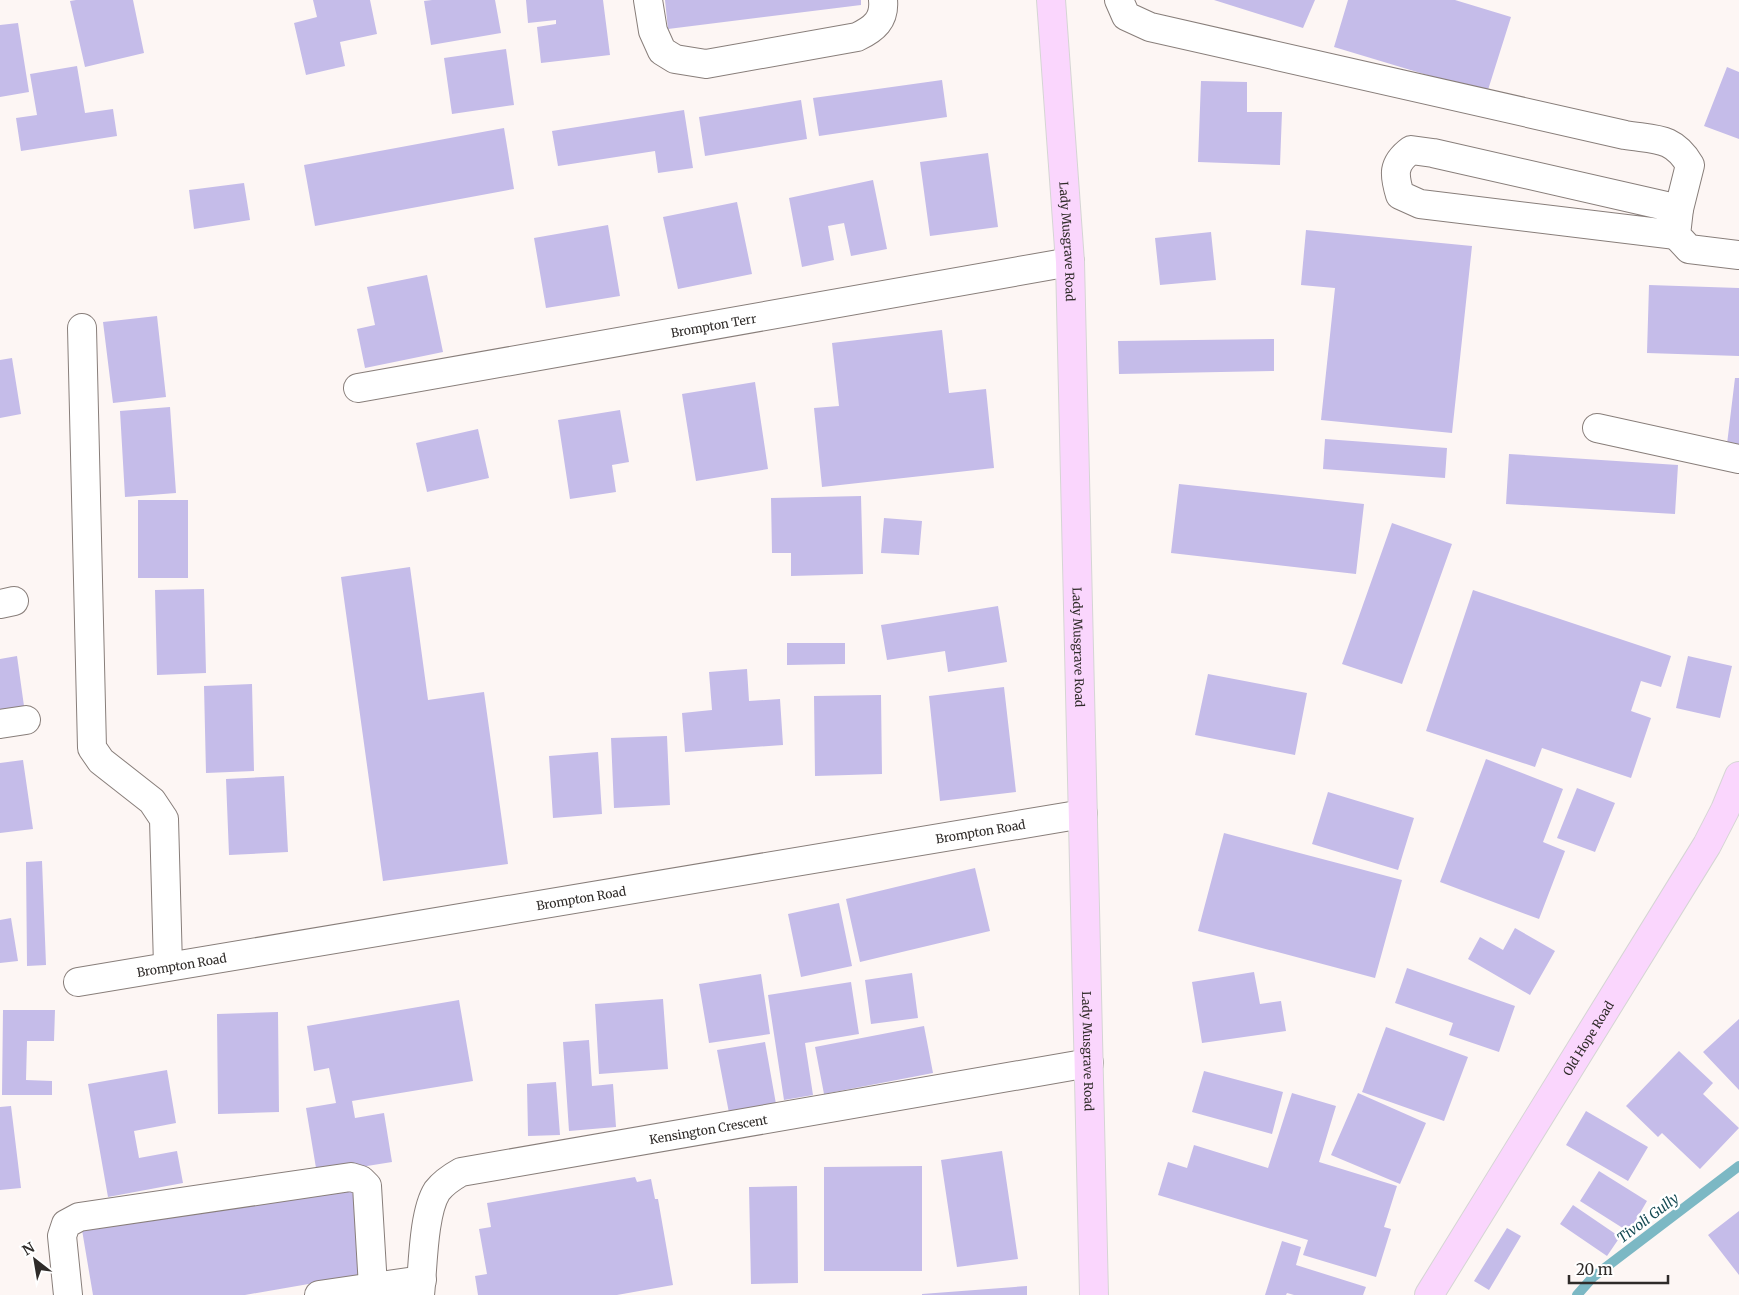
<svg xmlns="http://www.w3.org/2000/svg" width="1739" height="1295" font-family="Merriweather,serif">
	<rect width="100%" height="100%" fill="#fdf6f4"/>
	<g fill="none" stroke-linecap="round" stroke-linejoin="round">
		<path stroke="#7cb8c4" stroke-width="10" d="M1577,1295l16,-18 146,-111"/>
	</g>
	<path fill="#c5bce9" d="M76,0h57l11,53 -59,14 -15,-66z
		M313,0h57l7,34 -37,8 5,24 -39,9 -12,-52 23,-6z
		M432,0h63l6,33 -70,12 -7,-44z
		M526,0h77l7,55 -69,8 -4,-36 19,-3v-4l-28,3z
		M665,0h196v5l-193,24z
		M1214,0h101l-12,28z
		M1348,0h107l56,17 -24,76 -153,-46z
		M18,23l11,69 -29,5v-72z
		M506,49l8,56 -62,9 -8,-56z
		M77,66l8,47 28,-4 4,27 -96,15 -5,-33 21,-3 -7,-41z
		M1727,67l12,5v67l-35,-13z
		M942,80l5,37 -128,19 -6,-38z
		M1201,81l46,1v30h35l-2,53 -82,-3z
		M801,100l6,39 -102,17 -6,-39z
		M684,110l9,58 -35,5 -3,-22 -97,15 -6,-35z
		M504,128l10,61 -199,37 -11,-61z
		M988,153l10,74 -68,9 -10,-74z
		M873,180l14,69 -36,7 -7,-33 -16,3 6,34 -32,7 -13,-69z
		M244,183l6,37 -56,9 -5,-39z
		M737,202l15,72 -74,15 -15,-72z
		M608,225l12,71 -74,12 -12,-70z
		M1306,230l166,16 -20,187 -131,-13 14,-132 -34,-3z
		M1211,232l5,48 -56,5 -5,-47z
		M427,275l16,77 -78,16 -8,-39 18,-4 -8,-38z
		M1649,285l90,3v68l-92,-3z
		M157,316l9,81 -53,6 -10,-81z
		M942,330l7,63 37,-4 8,79 -172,19 -8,-79 25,-2 -7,-63z
		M1274,339v32l-155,3 -1,-33z
		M12,358l9,56 -21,4v-58z
		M1735,378h4v67l-12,-1z
		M755,382l13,87 -72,12 -14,-87z
		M170,407l6,86 -51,4 -5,-86z
		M620,410l9,52 -17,3 4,27 -46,7 -12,-79z
		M478,429l11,49 -62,14 -11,-49z
		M1325,439l122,9 -2,30 -122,-9z
		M1509,454l169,11 -3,49 -169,-10z
		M1179,484l185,20 -8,70 -185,-21z
		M861,496l2,78 -72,2v-23h-19l-1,-55z
		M138,500h50v78h-50z
		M884,518l38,3 -3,34 -38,-2z
		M1392,523l60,21 -50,140 -60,-20z
		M410,567l18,133 56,-8 24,172 -125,17 -42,-304z
		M204,589l2,84 -49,2 -2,-85z
		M1473,590l198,66 -10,31 -20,-6 -10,30 20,7 -20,60 -89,-30 -7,19 -109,-36z
		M998,606l9,56 -59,10 -3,-21 -58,9 -6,-35z
		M787,643h58v21l-58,1z
		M17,656l7,50 -24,4v-51z
		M1688,656l44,10 -12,52 -44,-10z
		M747,669l2,32 31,-2 3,46 -98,7 -3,-39 30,-3 -3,-38z
		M1208,674l99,19 -12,62 -100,-20z
		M252,684l2,87 -48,2 -2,-87z
		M1004,687l12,105 -76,9 -11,-105z
		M881,695l1,79 -67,2 -1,-80z
		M667,736l3,69 -56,3 -3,-70z
		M598,752l4,62 -49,4 -4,-62z
		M1486,759l77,30 -20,53 22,9 -26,68 -99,-37z
		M23,760l10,69 -33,4v-70z
		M284,776l4,76 -59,3 -3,-76z
		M1577,788l38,15 -20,49 -38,-14z
		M1328,792l86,26 -16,52 -86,-26z
		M1224,833l178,47 -27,98 -177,-47z
		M42,861l4,104 -19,1 -1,-104z
		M975,868l15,63 -130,31 -14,-63z
		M839,903l13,63 -51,11 -13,-63z
		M11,918l7,43 -18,2v-43z
		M1515,928l40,23 -25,44 -62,-36 12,-22 23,13z
		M1407,968l108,38 -16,46 -50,-17 4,-12 -58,-20z
		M1254,972l6,32 21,-3 5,30 -84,12 -10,-61z
		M912,973l6,45 -47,6 -6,-44z
		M761,974l9,60 -61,9 -10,-59z
		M851,982l8,52 -54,9 8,52 -29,5 -16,-105z
		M663,999l5,70 -69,5 -4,-70z
		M459,1000l14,81 -121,20 3,17 29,-5 8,49 -75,12 -11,-66 30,-5 -7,-35 -15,3 -7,-45z
		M3,1010h52l-1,31h-27l-1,39 26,1v14h-50z
		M278,1012l1,100 -61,2 -1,-100z
		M1739,1019v71l-36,-38z
		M924,1026l9,47 -109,21 -9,-47z
		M1386,1027l82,30 -24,64 -82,-29z
		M589,1040l3,46 21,-2 3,43 -47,4 -6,-89z
		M765,1042l11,62 -47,9 -12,-63z
		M1679,1051l34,32 -10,11 36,34 -39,41 -38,-36 -4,4 -32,-31z
		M167,1070l9,53 -42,8 5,27 38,-7 6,32 -75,14 -20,-113z
		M1204,1071l79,21 -11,42 -80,-22z
		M556,1082l4,53 -32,1 -1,-52z
		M1292,1093l44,13 -17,56 78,24 -13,41 7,2 -15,48 -73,-22 5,-15 -150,-45 10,-33 19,6 7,-23 74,23z
		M1358,1093l68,30 -26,61 -69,-29z
		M11,1106l10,82 -21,2v-83z
		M1586,1111l62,36 -20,34 -62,-36z
		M1002,1151l16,108 -61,8 -16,-107z
		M922,1166v105h-98v-104z
		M1599,1171l48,30 -18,31 -49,-31z
		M635,1177l2,5 14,-3 4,20h3l15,86 -56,10h-139l-3,-19 12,-2 -8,-45 12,-2 -4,-24z
		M351,1184l15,90 -121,21h-152l-11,-65z
		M797,1186l1,97 -47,1 -2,-97z
		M1573,1205l47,32 -13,19 -47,-32z
		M1739,1211v64l-31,-40z
		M1507,1228l14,8 -32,54 -15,-9z
		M1282,1241l19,6 -5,18 70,22 -3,8h-69l-7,-2 -1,2h-21z
		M1027,1286v9h-105v-1z"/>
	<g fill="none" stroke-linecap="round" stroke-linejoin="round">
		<g stroke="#887e7a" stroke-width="30">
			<g id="minor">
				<path d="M648,0l5,31 9,20 13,8 31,5 151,-27c17,-8 28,-17 26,-37"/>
				<path d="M1119,0l7,16 24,11 475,108c30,5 48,1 65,30l-11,44 -3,26 13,14 50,6"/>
				<path d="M1676,235l-256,-31 -20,-9c-6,-20 -8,-31 11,-45l22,3 246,56"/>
				<path d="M82,328l10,420 9,13 51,40 12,18 4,147"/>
				<path id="s1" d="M358,388l712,-126"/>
				<path d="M1597,428l142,31"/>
				<path d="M0,604l14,-3"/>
				<path d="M0,724l26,-4"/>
				<path id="s2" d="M78,982l1005,-168"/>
				<path d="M68,1295l-6,-59 4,-12 13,-7 272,-40 10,3 6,6 6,101"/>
				<path d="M319,1295l103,-15"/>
				<path id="s3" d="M420,1295c3,-27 3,-82 17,-104 7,-9 15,-14 24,-19l628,-109"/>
			</g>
		</g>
		<g stroke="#d5d5d4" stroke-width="30">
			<g id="major">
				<path id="s4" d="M1051,0l19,262 24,1033"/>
				<path id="s5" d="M1429,1295l278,-450 18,-35 14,-34"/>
			</g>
		</g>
		<use href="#minor" stroke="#fff" stroke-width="28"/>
		<use href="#major" stroke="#fad6fd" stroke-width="28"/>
	</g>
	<g text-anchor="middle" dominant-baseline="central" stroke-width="5" stroke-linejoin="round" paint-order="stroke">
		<g font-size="12" fill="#2f2b29" stroke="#fff">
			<text stroke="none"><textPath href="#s4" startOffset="242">Lady Musgrave Road</textPath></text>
			<text stroke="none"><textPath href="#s1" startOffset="361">Brompton Terr</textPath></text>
			<text stroke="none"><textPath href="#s4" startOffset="648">Lady Musgrave Road</textPath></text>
			<text stroke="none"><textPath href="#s2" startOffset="915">Brompton Road</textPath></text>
			<text stroke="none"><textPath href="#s2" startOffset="510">Brompton Road</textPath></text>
			<text stroke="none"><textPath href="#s2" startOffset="105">Brompton Road</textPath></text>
			<text stroke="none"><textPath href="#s5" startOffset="302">Old Hope Road</textPath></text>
			<text stroke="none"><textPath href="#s4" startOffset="1052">Lady Musgrave Road</textPath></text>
			<text stroke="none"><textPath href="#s3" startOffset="388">Kensington Crescent</textPath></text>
		</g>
		<g font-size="14" font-style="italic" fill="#164b54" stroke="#fff">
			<text transform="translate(1648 1218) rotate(-37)">Tivoli Gully</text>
		</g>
	</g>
	<g transform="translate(35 1260) rotate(329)" stroke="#ffffff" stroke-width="4" paint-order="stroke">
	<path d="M0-4L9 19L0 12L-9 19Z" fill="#2f2b29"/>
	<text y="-8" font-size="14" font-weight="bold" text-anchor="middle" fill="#2f2b29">N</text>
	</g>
	<path d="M1569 1275v8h99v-8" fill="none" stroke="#2f2b29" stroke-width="2.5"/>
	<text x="1576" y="1275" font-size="15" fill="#2f2b29" stroke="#ffffff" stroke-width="4" paint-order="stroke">20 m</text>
</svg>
